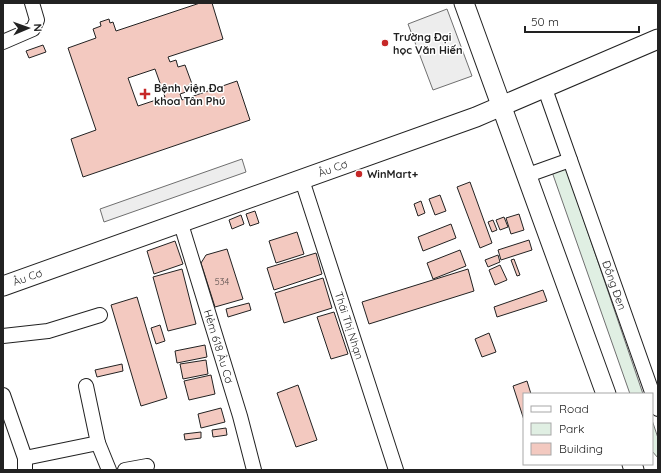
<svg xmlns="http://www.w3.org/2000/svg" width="661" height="473" font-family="Quicksand,sans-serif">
	<rect width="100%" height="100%" fill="#fff"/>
	<path fill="#e0efe3" stroke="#6f6f6f" d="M565,165l78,229h-13l-79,-225z
		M652,420l6,18v20l-6,-7z"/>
	<path fill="#ededed" stroke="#6f6f6f" d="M447,9l25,67 -39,14 -25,-66z
		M242,159l4,13 -142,50 -4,-13z"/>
	<path fill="#f3c9c0" stroke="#222" fill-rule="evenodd" d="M200,3h12l11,36 -55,18 2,5 6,-2 2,7 7,-2 7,19 -8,3 2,5 -6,2 2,6 55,-19 13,39 -167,57 -12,-38 25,-9 -28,-82 28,-10 -3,-9 8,-3 -1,-4 9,-3 1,4 3,-1 3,9zM155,69l10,28 -27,9 -10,-28z
		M43,45l3,7 -17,6 -3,-7z
		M470,182l22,61 -12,5 -23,-61z
		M440,195l6,16 -11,4 -6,-16z
		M421,201l4,12 -7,3 -4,-12z
		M255,211l4,12 -9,3 -4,-12z
		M519,214l5,16 -13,4 -5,-16z
		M241,215l3,9 -12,5 -3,-9z
		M504,217l4,10 -8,3 -4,-10z
		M493,220l4,10 -5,2 -4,-10z
		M451,224l5,14 -33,13 -5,-14z
		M297,232l7,22 -28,9 -7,-22z
		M529,240l3,10 -31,10 -3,-10z
		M175,241l8,23 -29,10 -7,-23z
		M227,249l16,50 -28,8 -14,-44 5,-8z
		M460,250l6,16 -33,13 -6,-16z
		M316,253l6,21 -48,16 -7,-22z
		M498,255l2,7 -12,5 -3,-7z
		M514,259l6,16 -3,1 -6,-16z
		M500,265l7,15 -12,5 -6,-15z
		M182,269l14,55 -28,7 -15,-54z
		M468,269l6,22 -105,33 -7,-22z
		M323,278l9,30 -48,15 -9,-30z
		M543,290l4,11 -50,16 -3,-10z
		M137,297l30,101 -26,8 -30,-101z
		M249,303l2,7 -23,7 -2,-8z
		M334,312l14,42 -17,5 -14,-42z
		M160,325l5,16 -9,3 -5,-16z
		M489,333l7,19 -14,5 -7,-18z
		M205,345l2,12 -30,6 -2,-12z
		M206,360l2,14 -25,5 -3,-15z
		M122,364l1,7 -26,6 -2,-7z
		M211,375l4,19 -26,6 -5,-19z
		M527,381l4,13h-7v26l-11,-34z
		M298,385l19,55 -21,7 -19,-54z
		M221,408l4,14 -24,6 -3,-14z
		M226,428l1,7 -14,2 -1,-7z
		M201,432v6l-16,2 -1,-6z"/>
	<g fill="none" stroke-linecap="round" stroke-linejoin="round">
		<g stroke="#222" stroke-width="16">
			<g id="street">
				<path d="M3,42l30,-13 4,-9 -5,-17"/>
				<path id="s1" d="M545,89l113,320"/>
				<path d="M528,175l42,-15"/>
				<path id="s2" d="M302,180l94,290"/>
				<path id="s3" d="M181,224l59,192 14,54"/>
				<path d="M3,336l45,-5 52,-16"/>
				<path d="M3,395l22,63v12"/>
				<path d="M98,443l11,27"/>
				<path d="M25,458l73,-15 -12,-57"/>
				<path d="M125,470l22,-4"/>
			</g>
		</g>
		<g stroke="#222" stroke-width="21">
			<g id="secondary">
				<path d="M464,3l142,391"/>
				<path id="s4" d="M3,286l473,-169 182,-78"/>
				<path d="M632,464l2,6"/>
			</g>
		</g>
		<use href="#street" stroke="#fff" stroke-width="14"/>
		<use href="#secondary" stroke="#fff" stroke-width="19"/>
	</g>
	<g fill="#c62828" stroke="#fff" stroke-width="1.5">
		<circle cx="385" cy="43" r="4"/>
		<path d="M143 88h4v4h4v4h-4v4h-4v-4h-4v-4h4z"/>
		<circle cx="359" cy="174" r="4"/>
	</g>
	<g text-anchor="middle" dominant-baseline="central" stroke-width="3" stroke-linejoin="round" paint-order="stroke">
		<g font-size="9" fill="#564c4a">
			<text x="222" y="281">534</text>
		</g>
		<g font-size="11" font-weight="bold" fill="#222" stroke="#fff" text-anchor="start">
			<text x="393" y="37">Trường Đại<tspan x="393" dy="13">học Văn Hiến</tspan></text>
			<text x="154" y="88">Bệnh viện Đa<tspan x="154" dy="13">khoa Tân Phú</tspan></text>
			<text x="367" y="174">WinMart+</text>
		</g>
		<g font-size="11" fill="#222" stroke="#fff">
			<text stroke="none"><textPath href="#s4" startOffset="350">Âu Cơ</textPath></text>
			<text stroke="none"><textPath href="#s4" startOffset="26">Âu Cơ</textPath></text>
			<text stroke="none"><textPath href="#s1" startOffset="208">Đồng Đen</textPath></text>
			<text stroke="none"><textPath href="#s2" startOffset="153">Thái Thị Nhạn</textPath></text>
			<text stroke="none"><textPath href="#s3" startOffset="128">Hẻm 618 Âu Cơ</textPath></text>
		</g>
	</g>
	<rect width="661" height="473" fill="none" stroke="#222222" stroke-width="8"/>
	<rect x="523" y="393" width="130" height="72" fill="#ffffff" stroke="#a7a7a7"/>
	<rect x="531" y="406" width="20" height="6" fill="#ffffff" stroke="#a7a7a7"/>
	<text x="559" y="413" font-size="12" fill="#222222">Road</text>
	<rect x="531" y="423" width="20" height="12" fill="#e0efe3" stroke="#a7a7a7"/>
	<text x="559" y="433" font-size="12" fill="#222222">Park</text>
	<rect x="531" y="443" width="20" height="12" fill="#f3c9c0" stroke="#a7a7a7"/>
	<text x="559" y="453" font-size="12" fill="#222222">Building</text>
	<g transform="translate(28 28) rotate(88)" stroke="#ffffff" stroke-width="3" paint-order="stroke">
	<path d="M0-3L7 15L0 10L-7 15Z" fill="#222222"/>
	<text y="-6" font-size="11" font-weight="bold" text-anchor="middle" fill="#222222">N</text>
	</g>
	<path d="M525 26v6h114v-6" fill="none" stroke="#222222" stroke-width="2"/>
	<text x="531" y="26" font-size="12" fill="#222222" stroke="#ffffff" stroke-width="3" paint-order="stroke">50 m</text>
</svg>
